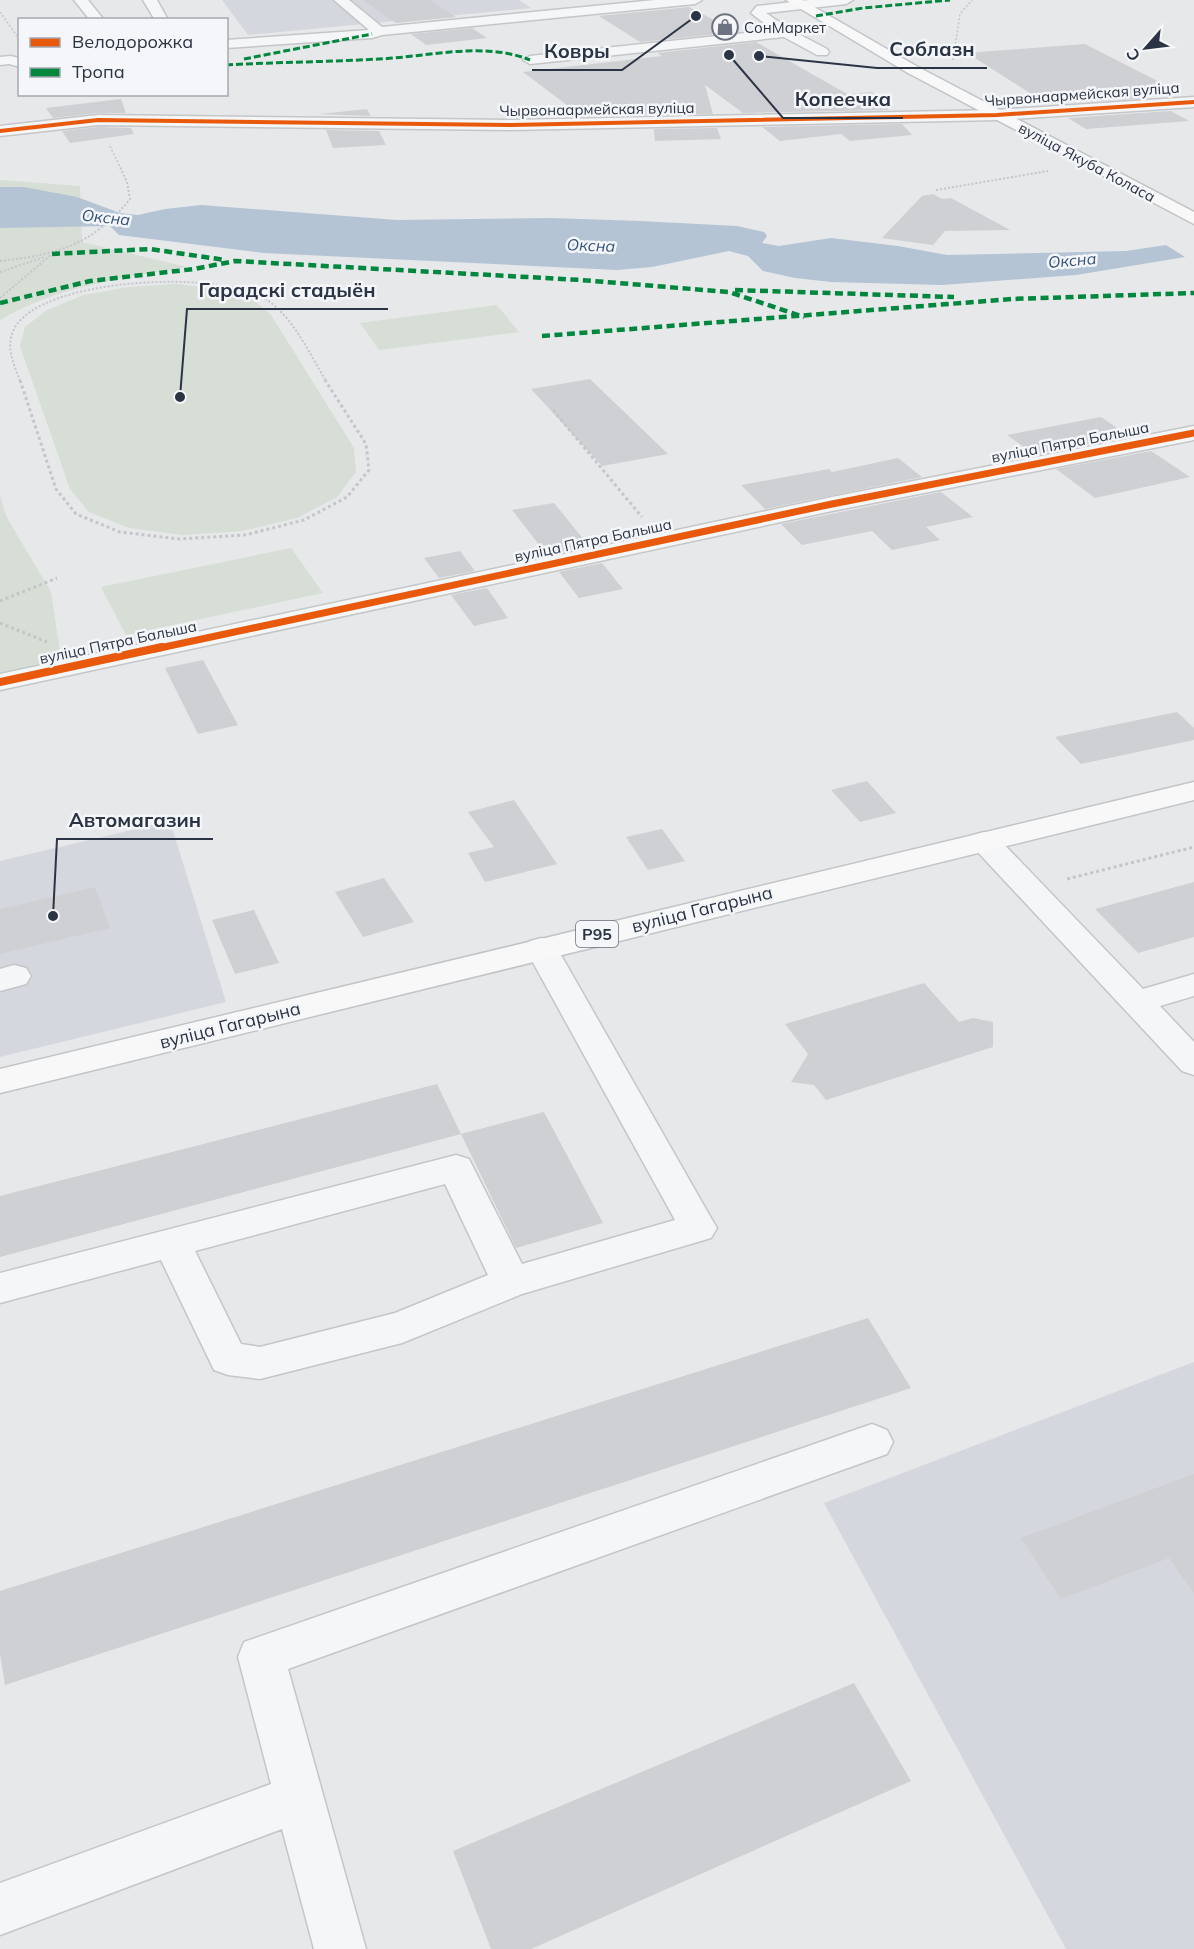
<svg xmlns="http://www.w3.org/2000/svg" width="1194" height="1949" font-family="Mulish,sans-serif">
	<rect width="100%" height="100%" fill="#e6e8ea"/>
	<path fill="#d4d7dd" d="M222,0h297l12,8 -283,27z
		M170,821l56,181 -226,55v-196z
		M1194,1362v587h-128l-242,-446z"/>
	<path fill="#d6ded6" d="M0,180l80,6 2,56 105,25c-65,11 -130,19 -187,53z
		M176,284l43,5 34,10 18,16 83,133 2,24 -19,25 -40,21 -55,13 -59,4 -54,-7 -40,-16 -19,-23 -50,-143 5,-19 22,-17 37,-15 45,-8z
		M497,305l22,27 -140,18 -19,-27z
		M0,495l6,21 45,76 11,74 -62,12z
		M291,548l32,45 -197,42 -25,-48z"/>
	<path fill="#b4c4d5" d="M0,187h24l53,10 43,16 18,2 27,-6 36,-4 196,15 154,-2 89,3 97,5 27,6 3,4 -5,7 17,3 52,-8 67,8 49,9 179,-4 40,-6 19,12 -109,18 -134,10 -111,-3 -36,-4 -32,-7 -15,-15 -19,-5 -77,16 -35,3 -353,-17 -145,-18 -9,-9 -110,2z"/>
	<path fill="#ced0d3" d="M363,0h67l26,17 -60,6z
		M689,7l48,25 -97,10 -41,-26z
		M472,28l15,10 -61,7 -15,-11z
		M756,42l91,52 25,-2 17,18 -146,3 -38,-28 8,29 -133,1 -57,-43 139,-16 -5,-3z
		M1085,44l92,47 -36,2 8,5 -102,6 -80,-51z
		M121,99l5,14h-28l-45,5 -7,-10z
		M367,109l4,7 -51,-2z
		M1171,111l18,10 -103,8 -18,-11z
		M902,124l10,11 -62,6 -9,-7 -61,7 -18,-14z
		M98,127l33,1 3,6 -64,9 -8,-12z
		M717,128l4,11 -66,2 -1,-12z
		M326,130l53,1 7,14 -53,3z
		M933,194l9,5 9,-1 59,32 -65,1 -12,14 -51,-7 40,-42z
		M590,379l78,75 -66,12 -71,-77z
		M1101,417l28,19 -94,19 -28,-20z
		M1151,451l39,26 -95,21 -39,-29z
		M898,458l24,19 -157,32 -24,-24 88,-16 3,3z
		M941,492l32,25 -47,10 14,13 -48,10 -20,-19 -70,14 -21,-21z
		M554,503l35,43 -42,9 -35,-45z
		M460,551l15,20 -36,7 -15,-20z
		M602,563l21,26 -44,9 -20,-26z
		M487,588l21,30 -34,8 -23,-31z
		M203,660l35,65 -40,9 -33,-66z
		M1177,712l17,16v12l-113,24 -26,-27z
		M867,781l8,9 21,23 -36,9 -29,-32z
		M514,800l43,64 -72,18 -17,-29 26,-6 -26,-35z
		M662,829l23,32 -37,9 -22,-33z
		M384,878l30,44 -51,15 -28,-45z
		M1194,882v55l-56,16 -43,-44z
		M95,887l15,41 -110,26v-45z
		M254,910l25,53 -44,11 -23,-54z
		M924,983l35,39 14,-4 20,4v25l-167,53 -12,-15 -23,-3 17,-28 -23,-30z
		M437,1084l24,50 -461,123v-61z
		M544,1112l59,111 -87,25 -55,-114z
		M868,1318l43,70 -906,297 -5,-31v-63z
		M1194,1474v119l-25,-35 -108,41 -40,-61z
		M854,1683l57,98 -380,168h-40l-38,-98z"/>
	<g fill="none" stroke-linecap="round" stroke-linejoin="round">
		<g stroke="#c4c6c8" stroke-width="3">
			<path id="minor" d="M74,0h14l16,20h-14z
				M143,0h14l11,20h-13z
				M334,0h15l33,27 273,-27h47l-7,4 -313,31 -10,3 -146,10v-8l143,-10z
				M809,0h44l-7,4 -80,9 25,17 36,19 2,3 -2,3h-10l-33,-18 -254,27 -7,-4 7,-4 243,-26 -22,-17 6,-7z
				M10,56l10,2v9l-11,-3 -9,1v-8z
				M1194,97v10l-197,13 -486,10 -413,-5 -98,11v-10l98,-11 413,5 486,-10z
				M1194,426v14l-362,71 -832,179v-16l832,-177z
				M984,832l11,3 148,154 51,-15v22l-34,10 34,36v33l-12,-4 -209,-224 -4,-6 4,-6z
				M541,938l11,3 5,7 154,270 6,10 -6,10 -189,56 -120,49 -142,36 -32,-4 -14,-5 -53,-110 -161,43v-30l456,-118 13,4 53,105 153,-44 -150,-272 5,-7zM445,1184l43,91 -93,38 -135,34 -19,-3 -46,-93z
				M14,965l12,3 5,8 -5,8 -26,7v-22z
				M872,1424l15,6 6,12 -6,12 -599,215 78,280h-52l-32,-120 -282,106v-52l271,-99 -33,-127 6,-15z"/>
		</g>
		<g stroke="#c2c5c8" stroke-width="3">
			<path id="major" d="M786,0h16l116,67 276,145v12l-286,-151z
				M1194,782v18l-1194,293v-24z"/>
		</g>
		<path stroke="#c5c6ca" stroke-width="1.5" stroke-dasharray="2 2" stroke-linecap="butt" d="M0,12l17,24
			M953,60l7,-46 12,-14
			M110,146l11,23"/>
		<path stroke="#c5c6ca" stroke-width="2" stroke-dasharray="2 2" stroke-linecap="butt" d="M936,190l112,-19
			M0,261c56,-6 93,-16 130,-62l-3,-17 -7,-15
			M0,272l45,-15
			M0,298l52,-44
			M20,381c-6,-17 -15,-34 -6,-52 27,-52 205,-59 250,-31 29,18 45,55 62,83"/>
		<path stroke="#c5c6ca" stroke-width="3" stroke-dasharray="3 3" stroke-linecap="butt" d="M20,380l36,109 20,25 44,18 59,7 66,-4 59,-15 43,-23 22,-27 -3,-26 -41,-64
			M553,410l89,107
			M0,601l57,-23
			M0,623l47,19
			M1067,879l127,-32"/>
		<use href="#minor" fill="#f5f6f7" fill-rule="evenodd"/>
		<use href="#major" fill="#f8f8f8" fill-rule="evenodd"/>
		<path stroke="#00873e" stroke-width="3" stroke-dasharray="7 3" stroke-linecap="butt" d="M816,16l47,-8 87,-8
			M244,59l128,-25
			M226,65c51,-3 102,-3 153,-6 48,-2 105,-18 151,1"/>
		<path stroke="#00873e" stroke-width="4.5" stroke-dasharray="8 4.5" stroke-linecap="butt" d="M52,254l98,-5 75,11
			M735,290l219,7
			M0,303l90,-22 104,-12 41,-8 346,19 148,12 75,25
			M542,336l470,-37 182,-6"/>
		<g stroke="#f4f6f9" stroke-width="5">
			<path id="cycleway-far2" d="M0,131l98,-11 413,5 486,-10 197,-13"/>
		</g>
		<g stroke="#f4f6f9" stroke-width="10">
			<path id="cycleway-far1" d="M155,649l677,-145 362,-71"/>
		</g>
		<g stroke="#f4f6f9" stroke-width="11">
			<path id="cycleway" d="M0,682l162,-35"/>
		</g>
		<use href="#cycleway-far2" stroke="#e8590c" stroke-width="4"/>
		<use href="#cycleway-far1" stroke="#e8590c" stroke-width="7"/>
		<use href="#cycleway" stroke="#e8590c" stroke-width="8"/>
	</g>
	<defs>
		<g id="shop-ring" transform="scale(1.35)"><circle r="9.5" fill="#f4f6f9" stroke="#6c737f" stroke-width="1.5"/><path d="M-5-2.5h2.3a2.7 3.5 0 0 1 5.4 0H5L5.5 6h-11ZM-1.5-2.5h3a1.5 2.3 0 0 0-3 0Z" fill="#6c737f"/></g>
	</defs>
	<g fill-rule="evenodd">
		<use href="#shop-ring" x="725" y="27"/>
	</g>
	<g text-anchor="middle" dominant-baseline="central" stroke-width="5" stroke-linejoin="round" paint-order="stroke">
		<g font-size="15" fill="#2b3445" stroke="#f4f6f9" text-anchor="start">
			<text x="744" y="27">СонМаркет</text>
		</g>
		<g font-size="15" fill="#2b3445" stroke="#f4f6f9">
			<text transform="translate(1082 94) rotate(-4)">Чырвонаармейская вуліца</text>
			<text transform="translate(597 109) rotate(-1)">Чырвонаармейская вуліца</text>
			<text transform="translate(1087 162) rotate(28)">вуліца Якуба Коласа</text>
			<text transform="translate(1070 442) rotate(-11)">вуліца Пятра Балыша</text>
			<text transform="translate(593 540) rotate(-12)">вуліца Пятра Балыша</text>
			<text transform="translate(118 642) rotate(-12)">вуліца Пятра Балыша</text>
		</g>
		<g font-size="16" font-style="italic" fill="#34527a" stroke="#f4f6f9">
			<text transform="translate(106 217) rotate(6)">Оксна</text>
			<text transform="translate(591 245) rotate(2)">Оксна</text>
			<text transform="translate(1072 260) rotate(-5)">Оксна</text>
		</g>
		<rect fill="#f4f6f9" stroke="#676e7b" stroke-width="1.5" x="576" y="921" width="42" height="26" rx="4.5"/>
		<g font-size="16" font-weight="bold" fill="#2b3445">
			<text x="597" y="934">Р95</text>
		</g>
		<g font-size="18" fill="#2b3445" stroke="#f4f6f9">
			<text transform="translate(702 909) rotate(-14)">вуліца Гагарына</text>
			<text transform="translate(230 1025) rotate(-14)">вуліца Гагарына</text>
		</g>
	</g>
	<path fill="none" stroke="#2b3445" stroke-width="2" d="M759 56L877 68H987M696 16L622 70H532M729 55L783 118H903M180 397L187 309H388M53 916L57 839H213"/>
	<g fill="#2b3445" stroke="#f4f6f9" stroke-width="2">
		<circle cx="759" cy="56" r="6"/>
		<circle cx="696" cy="16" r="6"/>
		<circle cx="729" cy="55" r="6"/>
		<circle cx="180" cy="397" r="6"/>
		<circle cx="53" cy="916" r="6"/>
	</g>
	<g font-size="20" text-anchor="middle" font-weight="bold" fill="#2b3445" stroke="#f4f6f9" stroke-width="5" stroke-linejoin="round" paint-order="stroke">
		<text x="932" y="56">Соблазн</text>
		<text x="577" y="58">Ковры</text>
		<text x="843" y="106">Копеечка</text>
		<text x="287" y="297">Гарадскі стадыён</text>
		<text x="135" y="827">Автомагазин</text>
	</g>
	<rect x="18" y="18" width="210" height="78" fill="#f4f6f9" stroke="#a4a8b1" stroke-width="1.5"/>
	<rect x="30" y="38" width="30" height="9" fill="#e8590c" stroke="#a4a8b1" stroke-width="1.5"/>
	<text x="72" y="48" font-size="18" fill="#2b3445">Велодорожка</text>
	<rect x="30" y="68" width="30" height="9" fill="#00873e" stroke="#a4a8b1" stroke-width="1.5"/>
	<text x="72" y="78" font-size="18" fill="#2b3445">Тропа</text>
	<g transform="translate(1146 48) rotate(242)" stroke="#f4f6f9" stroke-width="4.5" paint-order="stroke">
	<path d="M0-4.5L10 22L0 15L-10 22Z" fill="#2b3445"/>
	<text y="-9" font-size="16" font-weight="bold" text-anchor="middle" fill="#2b3445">С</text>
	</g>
</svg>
